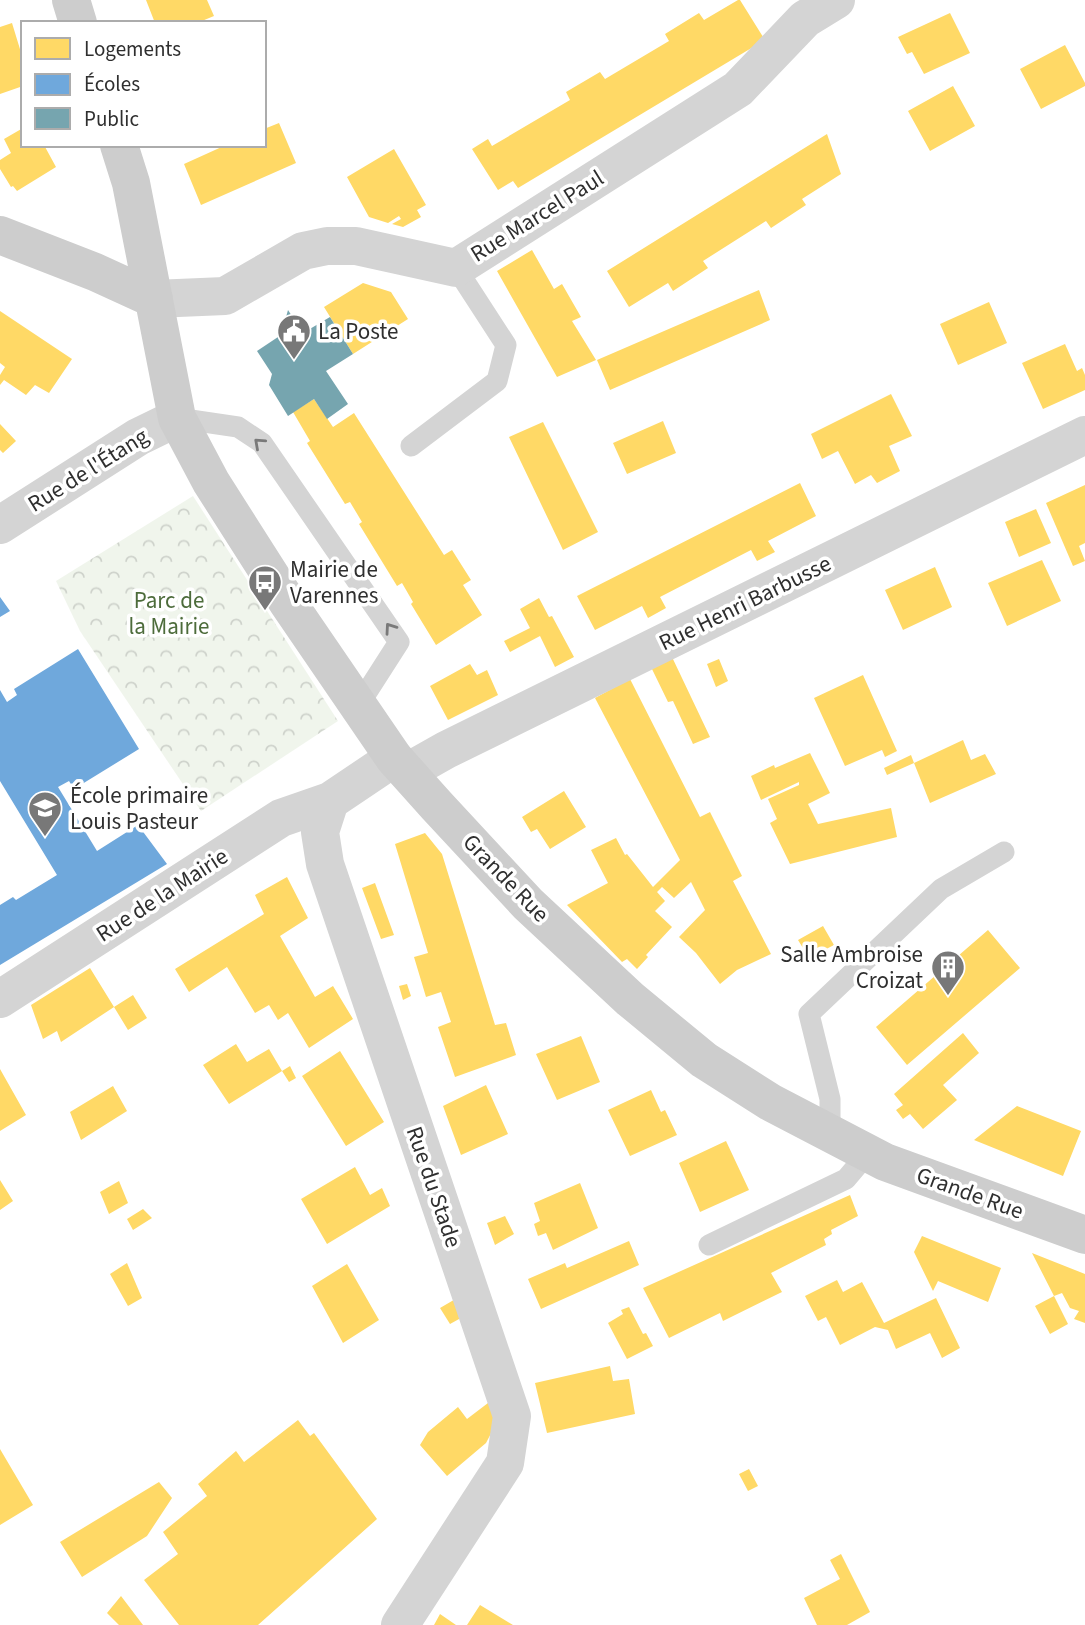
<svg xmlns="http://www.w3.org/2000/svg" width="1085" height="1625" font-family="'Source Sans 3',sans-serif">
	<defs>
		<pattern id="park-crowns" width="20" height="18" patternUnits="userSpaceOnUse" patternTransform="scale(1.75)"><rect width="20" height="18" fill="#f0f5ec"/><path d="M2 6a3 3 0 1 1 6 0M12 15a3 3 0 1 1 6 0" fill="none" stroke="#ced2cb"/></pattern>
	</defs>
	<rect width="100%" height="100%" fill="#fff"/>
	<path fill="url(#park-crowns)" d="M193,496l145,225 -137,90 -121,-180 -24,-50z"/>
	<path fill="#ffd966" d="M146,0h61l7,16 -17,7h-42z
		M738,0h2l25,40 -247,148 -5,-7 -15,9 -26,-41 16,-10 4,7 78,-46 -4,-8 34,-20 5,7 64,-38 -4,-7 34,-21 5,7z
		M950,13l20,40 -46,21 -12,-22 -5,2 -9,-17z
		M12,23l11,36v27l-23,8v-67z
		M1065,45l20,38v3l-44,23 -21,-40z
		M953,86l22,40 -45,25 -22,-40z
		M279,123l17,40 -95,42 -17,-41 42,-19h38v-16z
		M23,128v17h21l12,22 -39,24 -4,-5 -2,1 -11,-18v-9l11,-7 -7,-14z
		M827,134l14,40 -39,25 4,6 -35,23 -5,-7 -63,40 5,7 -35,23 -5,-8 -39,24 -22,-36z
		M394,149l32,56 -9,5 4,7 -18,10 -11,-3 9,-5 -2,-3 -11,7 -19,-6 -22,-40z
		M532,250l22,39 8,-5 19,33 -9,4 24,39 -39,17 -60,-106z
		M363,283l28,9 17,27 -55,35 -29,-47z
		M759,290l11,30 -160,70 -13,-30z
		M989,302l18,41 -49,22 -18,-41z
		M0,311l72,48 -23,34 -14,-8 -9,10 -22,-15 -4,5v-10l5,-8 -5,-4z
		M1065,344l12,27 5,-3 3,7v15l-42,19 -21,-46z
		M891,394l21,42 -23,10 11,25 -23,12 -6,-8 -16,9 -17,-33 -16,8 -11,-25z
		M314,399l19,28 21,-14 90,142 8,-5 19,30 -8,5 19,30 -46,30 -25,-41 2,-2 -11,-19 -5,3 -38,-62 3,-2 -12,-20 -5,2 -38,-61 3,-2 -17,-29z
		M663,421l13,32 -49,21 -14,-31z
		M543,422l55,110 -35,18 -54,-113z
		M0,424l16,17 -13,12 -3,-3z
		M800,483l16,33 -48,25 7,11 -18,9 -6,-11 -91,47 6,11 -18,10 -6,-12 -47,24 -18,-34z
		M1085,485v58l-6,3 6,15 -12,5 -27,-63z
		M1036,509l15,34 -32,14 -14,-35z
		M1042,560l19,41 -54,25 -19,-43z
		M935,567l17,40 -49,23 -18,-40z
		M539,598l10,19 3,-1 22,41 -19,10 -15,-31 -30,16 -6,-11 26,-13 -10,-19z
		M672,657l38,80 -17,7 -20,-43 -5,1 -17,-35z
		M719,659l9,22 -12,6 -9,-23z
		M470,664l7,11 10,-5 11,25 -50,25 -18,-34z
		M863,675l34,76 -12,6 -3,-7 -37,16 -31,-68z
		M630,679l70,138 10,-5 32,64 -9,5 38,73 -34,16 -17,14 -24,-31 -17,-16 26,-27 -14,-28 -17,16 -12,-11 -5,5 8,9 -10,10 17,16 -26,28 2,2 -11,12 -10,-10 -5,3 -55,-57 41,-22 -17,-33 25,-12 9,17 2,-1 26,33 27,-27 -85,-162z
		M963,740l8,20 14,-6 11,20 -66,29 -16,-40z
		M810,753l20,40 -22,11 10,20 73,-16 6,29 -107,27 -20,-41 7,-4 -9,-20 31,-14v-3l-38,18 -10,-24 23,-11 1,3z
		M911,755l3,8 -27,12 -3,-7z
		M564,791l22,36 -36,22 -13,-20 -6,3 -9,-15z
		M425,833l17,21 53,171 11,-2 10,32 -61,22 -17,-50 13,-5 -10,-30 -15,5 -12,-40 14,-4 -33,-109z
		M287,877l21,41 -28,18 35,61 18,-11 20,33 -44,29 -21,-35 -10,7 -9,-15 -14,8 -28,-46 -38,25 -14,-23 89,-55 -9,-19z
		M375,883l19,52 -13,4 -19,-51z
		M823,926l11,19 -25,13 -11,-18z
		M988,930l32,38 -113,97 -31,-38z
		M90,968l24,39 -53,35 -4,-11 -14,8 -12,-34z
		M407,984l4,12 -8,4 -4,-14z
		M133,995l14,23 -19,12 -14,-23z
		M963,1033l16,20 -36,32 14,15 -34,29 -13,-15 -7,5 -7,-9 7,-5 -9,-11z
		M581,1036l19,46 -43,18 -21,-46z
		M236,1044l11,18 22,-13 13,22 8,-5 6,12 -7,4 -7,-11 -53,33 -26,-39z
		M340,1051l44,71 -38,24 -44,-70z
		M0,1069l26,46 -26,16z
		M486,1085l22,49 -47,21 -18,-49z
		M113,1086l14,25 -46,29 -11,-28z
		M651,1090l10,22 4,-2 12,25 -47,21 -22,-46z
		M1017,1106l64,25 -18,45 -89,-36z
		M726,1141l23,49 -49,22 -21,-49z
		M355,1167l15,28 12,-7 8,18 -63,38 -26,-45z
		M0,1180l13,21 -13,9z
		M119,1181l9,22 -19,11 -9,-22z
		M580,1183l18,45 -45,22 -7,-17 -8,3 -4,-12 6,-3 -6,-18z
		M850,1195l8,21 -27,14 1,4 -8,5 2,6 -55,28 11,19 -59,29 -3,-8 -51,25 -26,-50z
		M143,1209l9,9 -19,12 -6,-11z
		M505,1216l9,18 -19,11 -8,-22z
		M922,1236l79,32 -13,34 -50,-21 -5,10 -19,-39z
		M629,1241l10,24 -98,44 -13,-30 37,-16 2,5z
		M1032,1253l53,21v49l-11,-4 5,-8 -9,-3 -8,-15 -8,3z
		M127,1263l15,35 -14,8 -18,-32z
		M347,1264l32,56 -36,23 -31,-57z
		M837,1280l6,12 19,-10 22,41 52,-25 24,50 -18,10 -12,-25 -34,16 -8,-19 -13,-3 -35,18 -14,-28 -8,4 -13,-25z
		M464,1294l6,19 -20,11 -10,-16z
		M1054,1296l14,28 -18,10 -15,-28z
		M629,1307l14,27 3,-1 7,13 -26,13 -19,-36 15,-9 -2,-4z
		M610,1366l3,15 16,-2 6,35 -88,19 -12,-50z
		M488,1403l11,15 -13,25 -39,33 -27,-31 8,-13 30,-25 9,12z
		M298,1420l12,16 4,-3 63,86 -119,106h-79l-35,-45 34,-26 -15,-22 44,-36 -9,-12 38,-33 8,11z
		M0,1449l33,56 -33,20z
		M749,1469l9,17 -10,5 -9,-17z
		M159,1482l13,16 -25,38 -65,41 -22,-35z
		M841,1554l29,58 -23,13h-30l-13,-27 36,-19 -10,-19z
		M121,1596l22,29h-24l-12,-12z
		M480,1605l33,20h-46z
		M440,1614l16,11h-22z"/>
	<path fill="#6fa8dc" d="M0,597l10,14 -10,6z
		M78,649l61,100 -65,40 -5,-8 -11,6 39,64 41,-26 29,39 -167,101v-60l13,-8 3,3 41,-25 -57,-94v-91l7,12 10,-7 -3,-6z"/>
	<path fill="#76a5af" d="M288,310l15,23 27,-16 23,37 -27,17 22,33 -21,15 -13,-20 -26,17 -19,-31 3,-11 -15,-23 24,-16z"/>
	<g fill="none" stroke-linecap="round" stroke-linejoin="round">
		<path stroke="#d4d4d4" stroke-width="21" d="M177,418l61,9 24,16 137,199 -41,64
			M411,446l86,-65 9,-36 -50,-77
			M830,1133v-34l-21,-85 132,-125 63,-37
			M709,1245l137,-66 22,-26"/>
		<path stroke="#d4d4d4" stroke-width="38" d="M154,299l71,-3 78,-45 24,-5h29l100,22 282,-179 67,-70 31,-19
			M0,525l138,-88 39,-19
			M394,758l-64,43 -10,31 5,32 187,552 -7,47 -105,162
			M407,772l39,-22 639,-315
			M0,999l281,-181 49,-17"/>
		<path stroke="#cdcdcd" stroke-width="38" d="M71,0l7,23
			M119,145l12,38 46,235 34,64 77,121 106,155 43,48 91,98 102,95 74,61 66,42 115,60 200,73
			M0,235l95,37 59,27"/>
	</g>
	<defs><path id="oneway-chevron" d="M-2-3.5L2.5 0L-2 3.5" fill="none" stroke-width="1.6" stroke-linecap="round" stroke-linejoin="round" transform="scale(1.75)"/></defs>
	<g stroke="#797979">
		<use href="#oneway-chevron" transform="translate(259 443) rotate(-138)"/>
		<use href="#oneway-chevron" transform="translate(390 628) rotate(-125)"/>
	</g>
	<defs>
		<g id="civic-pin" transform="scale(1.75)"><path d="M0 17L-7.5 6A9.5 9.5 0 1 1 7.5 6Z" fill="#787878" stroke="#fff"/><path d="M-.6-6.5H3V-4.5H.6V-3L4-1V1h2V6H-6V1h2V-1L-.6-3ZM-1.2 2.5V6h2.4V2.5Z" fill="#fff"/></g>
		<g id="bus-pin" transform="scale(1.75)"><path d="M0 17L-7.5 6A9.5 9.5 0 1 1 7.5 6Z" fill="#787878" stroke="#fff"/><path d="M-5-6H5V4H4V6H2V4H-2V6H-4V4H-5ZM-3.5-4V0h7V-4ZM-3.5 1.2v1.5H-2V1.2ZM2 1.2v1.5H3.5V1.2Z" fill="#fff"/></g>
		<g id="school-pin" transform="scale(1.75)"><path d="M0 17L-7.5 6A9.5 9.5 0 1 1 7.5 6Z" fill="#787878" stroke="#fff"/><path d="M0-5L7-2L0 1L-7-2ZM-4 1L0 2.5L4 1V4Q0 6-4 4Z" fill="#fff"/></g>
		<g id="building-pin" transform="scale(1.75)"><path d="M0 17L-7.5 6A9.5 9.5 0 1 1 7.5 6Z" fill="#787878" stroke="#fff"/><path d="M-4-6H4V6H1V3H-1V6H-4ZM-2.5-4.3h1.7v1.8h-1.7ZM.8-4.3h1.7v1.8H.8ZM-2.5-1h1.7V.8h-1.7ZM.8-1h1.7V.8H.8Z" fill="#fff"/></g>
	</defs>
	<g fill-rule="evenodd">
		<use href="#civic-pin" x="294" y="331"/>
		<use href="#bus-pin" x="265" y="582"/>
		<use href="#school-pin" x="45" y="808"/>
		<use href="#building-pin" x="948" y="967"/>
	</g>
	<g text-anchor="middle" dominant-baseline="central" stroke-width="7" stroke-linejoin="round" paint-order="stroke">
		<g font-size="23" fill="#2f2f2f" stroke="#fff">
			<text transform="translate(537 216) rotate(-32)">Rue Marcel Paul</text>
			<text transform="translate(88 470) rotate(-32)">Rue de l'Étang</text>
			<text transform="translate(745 603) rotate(-26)">Rue Henri Barbusse</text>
			<text transform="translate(506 878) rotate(46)">Grande Rue</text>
			<text transform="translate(162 895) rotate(-33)">Rue de la Mairie</text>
			<text transform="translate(434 1187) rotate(71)">Rue du Stade</text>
			<text transform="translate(970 1193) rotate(20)">Grande Rue</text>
		</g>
		<g font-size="23" fill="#2f2f2f" stroke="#fff" text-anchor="start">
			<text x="318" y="331">La Poste</text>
			<text x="290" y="569">Mairie de<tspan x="290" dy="26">Varennes</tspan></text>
			<text x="70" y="795">École primaire<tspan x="70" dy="26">Louis Pasteur</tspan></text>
			<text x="923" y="954" text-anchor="end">Salle Ambroise<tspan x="923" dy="26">Croizat</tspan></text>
		</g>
		<g font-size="23" fill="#4d6c3b" stroke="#fff">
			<text x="169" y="600">Parc de<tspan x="169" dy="26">la Mairie</tspan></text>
		</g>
	</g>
	<rect x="21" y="21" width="245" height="126" fill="#ffffff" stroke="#acacac" stroke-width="2"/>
	<rect x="35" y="38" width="35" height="21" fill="#ffd966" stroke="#acacac" stroke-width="2"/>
	<text x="84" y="56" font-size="21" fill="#2f2f2f">Logements</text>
	<rect x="35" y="74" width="35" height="21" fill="#6fa8dc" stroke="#acacac" stroke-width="2"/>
	<text x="84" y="91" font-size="21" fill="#2f2f2f">Écoles</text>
	<rect x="35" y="108" width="35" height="21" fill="#76a5af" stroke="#acacac" stroke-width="2"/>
	<text x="84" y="126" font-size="21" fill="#2f2f2f">Public</text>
</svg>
